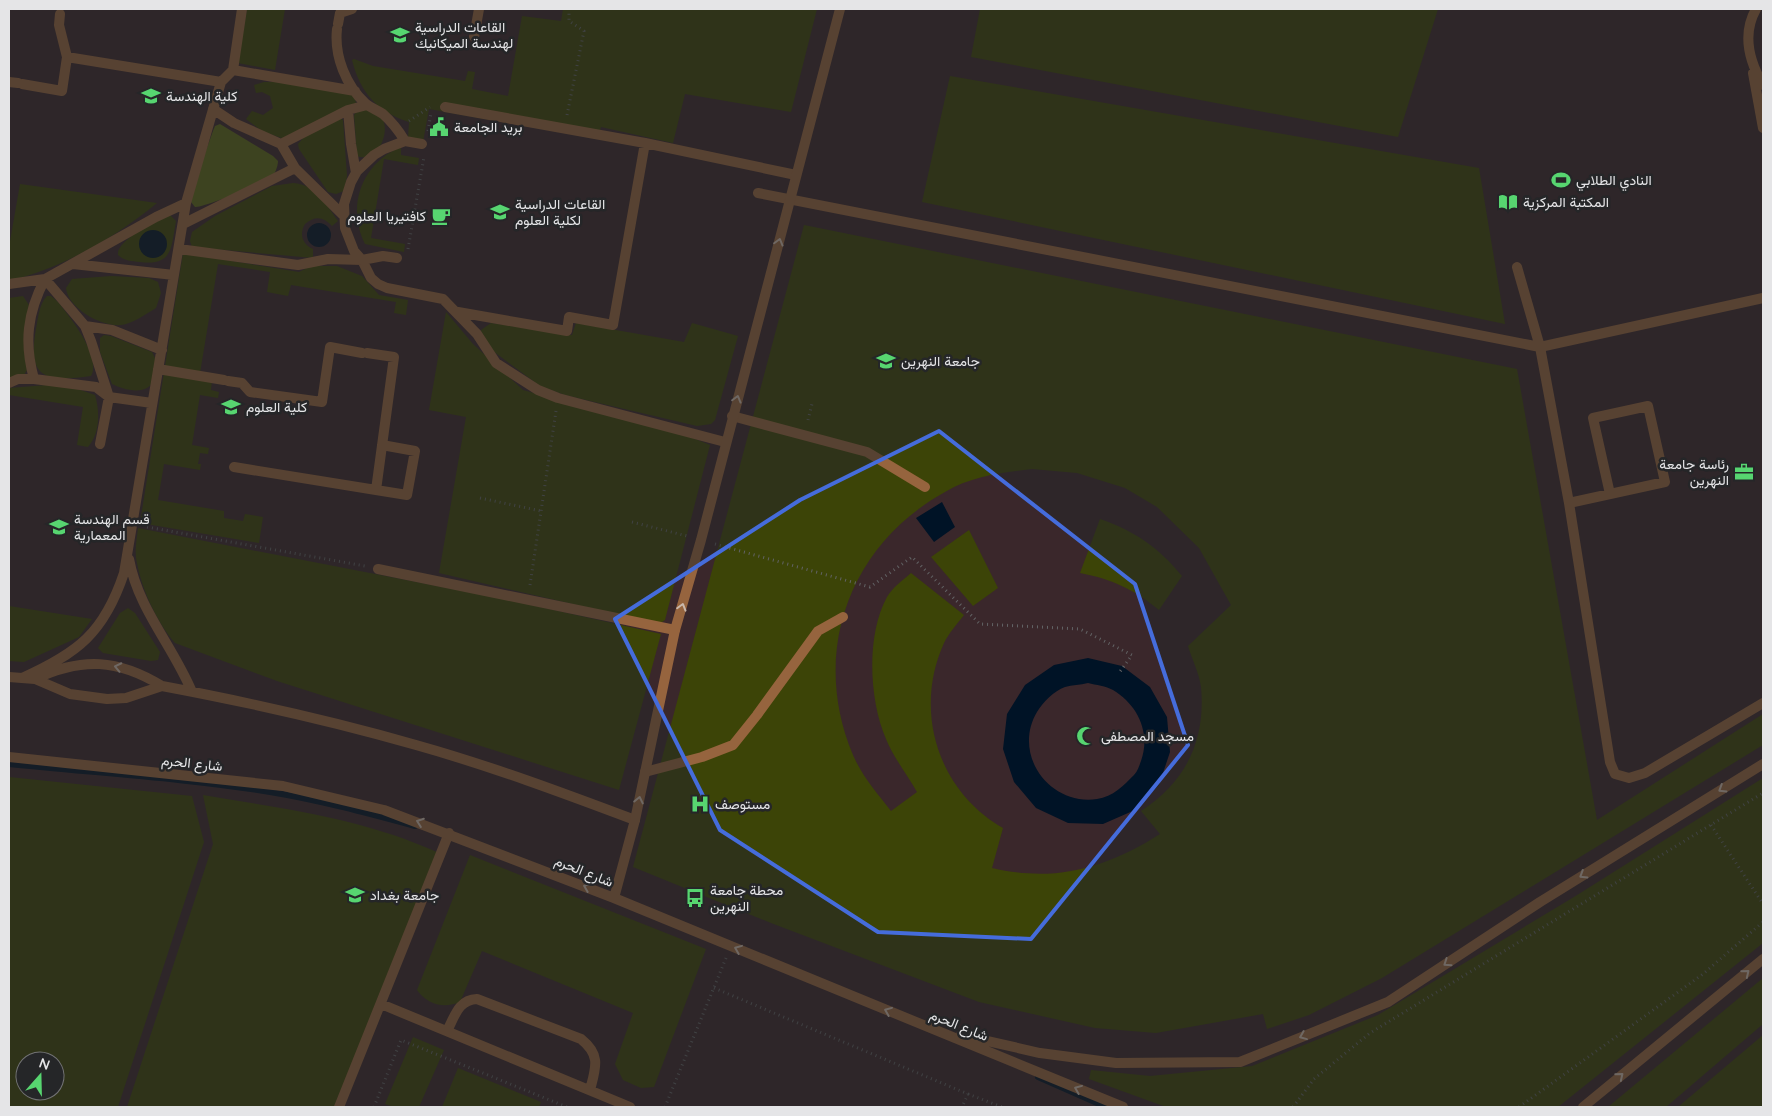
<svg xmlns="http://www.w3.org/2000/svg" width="1772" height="1116" font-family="Quicksand,Vazirmatn,sans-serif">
	<rect width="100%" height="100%" fill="#252628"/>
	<path fill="#3a272b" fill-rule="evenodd" d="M9,9h1754v1098h-1754zM25,1061h30v30h-30z"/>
	<path fill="#3c4407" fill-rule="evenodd" d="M247,9h38l-10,61 -37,-7z
		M563,9h254l-26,103 -106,-18 -12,49 -72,-16 -4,12 -168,-30 -6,33 -15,-3 1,-17c-32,-10 -49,-30 -57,-62l2,-1 19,7 92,15 3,-10 7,1 -3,17 36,7 14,-80 39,5z
		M980,9h458l-40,128 -427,-80z
		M950,76l529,92 26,156 -583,-122z
		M264,82h18l72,12 2,9 -72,36 -22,-8 -16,-12 6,-8 11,4 10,-7 -3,-12 -8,-4 -6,1 -2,-8z
		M367,109l16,11c7,15 -7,44 -26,36l-3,-41 4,-5z
		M340,118l3,2 4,56 -3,15 -8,3 -8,-2 -29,-43 -1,-5 8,-9z
		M401,147v8l18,3 -1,7 -34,-6 -13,79 34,6 -1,8 -39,-8c-19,-38 -3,-81 36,-97z
		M293,183c24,2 32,20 45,38l-6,5c-8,-9 -17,-11 -27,-2 -6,10 -3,20 8,25v9l-121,-11 -2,-6 2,-9 23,-16 57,-30z
		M20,184l137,19c-44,36 -93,64 -148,78v-34z
		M169,214l7,7c-5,27 -3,45 -36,41 -8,-1 -16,-1 -22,-7 -2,-15 39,-34 51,-41z
		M804,225l713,144 80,451 166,-106v31l-381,233 -73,37 -42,14 -4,-15 -107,19 -61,-5 -116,-26 -208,-79 -138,-56zM1032,469l45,4 48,15 32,19 42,41 32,57 -43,41c4,13 11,27 13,41 5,53 -15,95 -60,124l19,23c-53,34 -105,49 -168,34l11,-40c-65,-37 -90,-117 -59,-185 5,-10 13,-19 20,-28l-53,-42c-8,7 -19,15 -24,24 -21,38 -18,103 -1,142 7,18 21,35 31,53l-26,19c-14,-18 -29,-35 -38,-56 -43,-102 -4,-210 92,-263 27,-16 57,-19 87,-23z
		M183,253l116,19 12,-6h26l25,10 17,19 29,5 -2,15 -12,-2 2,-11 -105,-17 -3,11 -21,-4 3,-20 -52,-8 -18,109 12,7 -1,10 8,2 -1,6 -18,-3 -8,50 17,3 -1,6 -8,-1 -2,11h3l-1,6 -36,-6 -6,36 66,11v7l19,3 2,-7 18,3 -4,26 -119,-20z
		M111,276l38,2 9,4 3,11 -5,15c-10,6 -24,16 -35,17 -20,2 -53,-17 -55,-37l6,-9z
		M23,296l6,9c-5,23 -6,42 -2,65l-3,5 -15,3v-80z
		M47,296h4l7,6c12,15 44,55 33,74 -46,6 -64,3 -55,-47 2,-10 3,-25 11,-33z
		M446,312l27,32 50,46 165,46 22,9 -45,175 -6,4 -220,-51 27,-156 -37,-7z
		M491,323l81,12 4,-12 108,19 8,-19 46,13 -23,84 -4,4 -14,2 -132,-31 -25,-9 -51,-38 -6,-9 -2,-9z
		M104,335l7,1 41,16 6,12c-2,6 -3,14 -6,19 -8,13 -30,6 -40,1l-12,-32v-14z
		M47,385l25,2 23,8c5,17 5,38 -7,52l-11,-2 6,-38 -74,-12v-7z
		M1100,519c35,12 59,29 82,57l-23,34c-25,-21 -48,-31 -79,-37z
		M138,528l371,72 152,34 -42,156 -342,-109 -102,-38c-18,-21 -33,-53 -38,-80 -3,-12 0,-24 1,-35z
		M969,530l29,58 -25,18 -42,-49z
		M9,606l83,13 -13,18 -55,25 -15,-1z
		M128,608l7,5 25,39 -2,8 -7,1 -48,-8 -5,-5 22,-35z
		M9,777l183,19 12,46 -86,265h-109zM25,1061h30v30h-30z
		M1763,778v165l-205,164h-392l-77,-28 2,-9 59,6 102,-10 126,-51 196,-118z
		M203,795c82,14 159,23 236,58l-105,254h-207l86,-263z
		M470,855l236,94 -52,138 -13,1 -18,-8 -8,-16 18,-51 -151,-62 -22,51c-17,7 -33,2 -43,-12z
		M1763,978v46l-97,83h-58z
		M1763,1035v72h-85z
		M413,1037l31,13 -25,57h-25l-9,-3z
		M458,1068l83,34 -2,5h-97z"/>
	<path fill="#5c6618" d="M220,124l53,32 5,5c0,5 -3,13 -7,17 -8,6 -68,30 -76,29l-4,-5v-10l22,-61 2,-5z"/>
	<path fill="#001326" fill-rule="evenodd" d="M307 235a12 12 0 1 1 24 0a12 12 0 1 1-24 0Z
		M139 244a14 14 0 1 1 28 0a14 14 0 1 1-28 0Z
		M942,502l13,25 -21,15 -18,-24z
		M1088,658l34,8 28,21 17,30 3,35 -11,33 -24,25 -32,14 -35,-1 -32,-15 -22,-26 -11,-33 4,-35 18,-29 29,-20zM1088,683c8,2 18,3 25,7 25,15 38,43 28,71 -2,5 -3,10 -7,14 -10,10 -21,22 -37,24 -48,7 -85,-45 -60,-87 6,-10 17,-21 28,-25 7,-2 15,-2 23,-4z"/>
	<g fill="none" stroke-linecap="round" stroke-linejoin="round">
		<path stroke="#001326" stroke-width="6" d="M9,764c87,9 175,14 261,28 49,8 97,21 145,34
			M1038,1077l68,30"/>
		<path stroke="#626365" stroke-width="3" stroke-dasharray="1 4" stroke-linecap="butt" d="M567,115l17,-84 -15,-10v-12
			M409,121l21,-14
			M428,131l3,-18
			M408,249l16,-92
			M808,420l4,-16
			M480,498l61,13
			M632,522l55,14
			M147,527l218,39
			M715,544l155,43 42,-30 68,67 100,5 52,26 -13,18
			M530,585l26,-174
			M1711,825l52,79
			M714,988l254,106 -6,13
			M968,1094l34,13
			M374,1107l27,-67 166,67
			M665,1107l61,-149
			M1293,1107l21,-28 56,-46 393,-240
			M1519,1107l184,-133 60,-52"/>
		<path stroke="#96643e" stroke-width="10" d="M1756,9c-14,25 -7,52 7,76
			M338,24l2,-11 12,-4
			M337,29c-3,27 9,57 29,75 5,4 11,6 17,10 9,8 16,17 22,27
			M474,37l5,-28
			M67,57l154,25
			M233,70l122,21
			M233,70l9,-61
			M1753,73l10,55
			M9,82l9,1
			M22,84l40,7 5,-34 -8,-32 1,-11
			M445,107l200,36 151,32
			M213,109l21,14 47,21 14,24 49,48
			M348,110l3,34 5,29
			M281,144l67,-34 19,-5
			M422,144l-17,-3 -21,8 -10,6 -17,16 -6,11 -7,22 1,24 9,23 8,9 9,18 7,6 9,4 56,11 34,35 19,29 42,27 20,8 167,44
			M758,193l782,154 29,156 41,259 5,12 14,4 16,-5 118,-70
			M183,224l112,-56
			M179,249l119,16 30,-6 34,1 21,-4 14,2
			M73,264l101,11
			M1517,267l23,80 223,-49
			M9,284l36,-5 111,-62 30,-14 35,-121 12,-12
			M458,312l109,19 2,-14 44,8 32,-182
			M85,326l27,4 50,20
			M158,369l66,11
			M34,379c-10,-36 -7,-66 11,-100l40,47 6,15 18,56 -9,47
			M228,381l14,2 8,9 72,10 8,-55 32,6
			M9,383l9,-4h16l62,8 13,10 43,6
			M732,416l135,36 58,35
			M234,467l142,23 18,-133 -27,-4
			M376,490l31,5 8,-44 -33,-6
			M1569,503l96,-21 -17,-76 -55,12 17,76
			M129,559c9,50 44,87 63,133
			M378,569l297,61
			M9,677l26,2 35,15 37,5 19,-1 36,-12
			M22,678c56,-25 82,-45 102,-105l62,-370
			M35,679c47,-22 83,-20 127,7 85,16 171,35 254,59 75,21 147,48 219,75
			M645,772l57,-15 31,-12 24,-30 61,-84 25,-14
			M381,1004l249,103
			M447,1031c8,-15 11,-31 30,-32l104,40c20,16 15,28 9,51
			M339,1107l110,-274"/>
		<path stroke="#96643e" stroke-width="10" d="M9,757l274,29 101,24 230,88 509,209
			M614,898l21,-78 40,-190 26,-90 139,-531
			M961,1035l79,18 76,10 124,-1 148,-60 152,-100 223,-138
			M1583,1107l180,-148"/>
	</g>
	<defs><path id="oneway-chevron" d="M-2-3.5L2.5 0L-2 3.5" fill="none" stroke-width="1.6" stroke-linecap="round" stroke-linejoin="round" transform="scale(1.25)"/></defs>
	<g stroke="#c9b8ac">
		<use href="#oneway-chevron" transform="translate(779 242) rotate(-75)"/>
		<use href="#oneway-chevron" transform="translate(737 399) rotate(-75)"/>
		<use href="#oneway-chevron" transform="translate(682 607) rotate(-74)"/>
		<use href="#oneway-chevron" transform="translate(118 667) rotate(-168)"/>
		<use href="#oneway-chevron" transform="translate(1722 789) rotate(148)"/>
		<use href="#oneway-chevron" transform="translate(639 800) rotate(-78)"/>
		<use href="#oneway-chevron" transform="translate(420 822) rotate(-160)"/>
		<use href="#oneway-chevron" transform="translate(1583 875) rotate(148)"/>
		<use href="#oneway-chevron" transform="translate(587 887) rotate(-158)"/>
		<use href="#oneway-chevron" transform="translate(738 949) rotate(-158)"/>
		<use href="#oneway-chevron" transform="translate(1447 963) rotate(146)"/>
		<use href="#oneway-chevron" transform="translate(1746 973) rotate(-39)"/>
		<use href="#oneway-chevron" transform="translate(888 1011) rotate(-158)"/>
		<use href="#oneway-chevron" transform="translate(1303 1036) rotate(158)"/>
		<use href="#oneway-chevron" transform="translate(1620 1076) rotate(-39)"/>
		<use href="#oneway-chevron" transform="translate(1078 1089) rotate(-158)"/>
	</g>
	<path d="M0 0H1772V1116H0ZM939,431l196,153 53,161 -157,194 -153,-7 -158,-102 -105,-211 185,-119z" fill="#252628" fill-opacity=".55" fill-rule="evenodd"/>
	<path fill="none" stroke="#456cdb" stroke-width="4" stroke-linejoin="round" d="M939,431l196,153 53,161 -157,194 -153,-7 -158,-102 -105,-211 185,-119z"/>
	<defs>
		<g id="university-bare" transform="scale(1.5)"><path d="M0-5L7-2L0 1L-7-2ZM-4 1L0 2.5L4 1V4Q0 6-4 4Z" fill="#57d570" stroke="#252628" stroke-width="2.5" paint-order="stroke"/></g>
		<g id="civic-bare" transform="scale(1.5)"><path d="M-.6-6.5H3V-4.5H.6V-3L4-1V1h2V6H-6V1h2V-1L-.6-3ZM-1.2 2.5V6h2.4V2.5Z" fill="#57d570" stroke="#252628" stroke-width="2.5" paint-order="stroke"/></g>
		<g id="stadium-bare" transform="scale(1.5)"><path d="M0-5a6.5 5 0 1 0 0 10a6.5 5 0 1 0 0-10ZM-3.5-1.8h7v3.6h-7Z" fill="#57d570" stroke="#252628" stroke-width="2.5" paint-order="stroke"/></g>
		<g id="library-bare" transform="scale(1.5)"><path d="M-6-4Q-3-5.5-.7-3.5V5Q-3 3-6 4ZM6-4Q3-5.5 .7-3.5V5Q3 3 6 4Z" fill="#57d570" stroke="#252628" stroke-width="2.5" paint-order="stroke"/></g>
		<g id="cafe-bare" transform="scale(1.5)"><path d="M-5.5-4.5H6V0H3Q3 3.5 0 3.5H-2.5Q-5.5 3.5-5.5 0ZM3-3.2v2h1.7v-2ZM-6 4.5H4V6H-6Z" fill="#57d570" stroke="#252628" stroke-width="2.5" paint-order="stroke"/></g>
		<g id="office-bare" transform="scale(1.5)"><path d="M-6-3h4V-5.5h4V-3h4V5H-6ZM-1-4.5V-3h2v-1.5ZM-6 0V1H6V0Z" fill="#57d570" stroke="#252628" stroke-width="2.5" paint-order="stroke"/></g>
		<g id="mosque-bare" transform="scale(1.5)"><path d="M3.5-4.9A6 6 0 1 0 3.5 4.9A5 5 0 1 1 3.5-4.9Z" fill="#57d570" stroke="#252628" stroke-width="2.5" paint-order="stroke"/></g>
		<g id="hospital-bare" transform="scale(1.5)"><path d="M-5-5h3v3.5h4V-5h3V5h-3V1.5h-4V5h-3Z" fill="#57d570" stroke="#252628" stroke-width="2.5" paint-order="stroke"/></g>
		<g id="bus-bare" transform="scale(1.5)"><path d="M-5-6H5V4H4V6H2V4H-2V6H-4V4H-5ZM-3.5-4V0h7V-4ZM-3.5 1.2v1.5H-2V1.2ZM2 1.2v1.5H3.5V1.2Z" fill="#57d570" stroke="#252628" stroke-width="2.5" paint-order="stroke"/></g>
	</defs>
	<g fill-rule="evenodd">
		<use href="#university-bare" x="400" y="35"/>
		<use href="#university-bare" x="151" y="96"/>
		<use href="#civic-bare" x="439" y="127"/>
		<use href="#stadium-bare" x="1561" y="180"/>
		<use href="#library-bare" x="1508" y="202"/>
		<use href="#university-bare" x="500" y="212"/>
		<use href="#cafe-bare" x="441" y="216"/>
		<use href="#university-bare" x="886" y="361"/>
		<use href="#university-bare" x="231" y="407"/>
		<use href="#office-bare" x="1744" y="472"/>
		<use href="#university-bare" x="59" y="527"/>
		<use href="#mosque-bare" x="1086" y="736"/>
		<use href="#hospital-bare" x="700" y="804"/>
		<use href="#university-bare" x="355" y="895"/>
		<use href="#bus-bare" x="695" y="898"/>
	</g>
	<g text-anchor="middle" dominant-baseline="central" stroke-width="5" stroke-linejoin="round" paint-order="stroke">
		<g font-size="14" fill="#e5e5e7" stroke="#252628" text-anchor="start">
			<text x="415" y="27">القاعات الدراسية<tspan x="415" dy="16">لهندسة الميكانيك</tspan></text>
			<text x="166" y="96">كلية الهندسة</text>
			<text x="454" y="127">بريد الجامعة</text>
			<text x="1576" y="180">النادي الطلابي</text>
			<text x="1523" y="202">المكتبة المركزية</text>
			<text x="515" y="204">القاعات الدراسية<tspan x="515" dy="16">لكلية العلوم</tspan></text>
			<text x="426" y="216" text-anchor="end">كافتيريا العلوم</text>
			<text x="901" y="361">جامعة النهرين</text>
			<text x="246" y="407">كلية العلوم</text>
			<text x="1729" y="464" text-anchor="end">رئاسة جامعة<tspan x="1729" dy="16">النهرين</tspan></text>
			<text x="74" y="519">قسم الهندسة<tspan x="74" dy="16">المعمارية</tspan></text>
			<text x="1101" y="736">مسجد المصطفى</text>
			<text x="715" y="804">مستوصف</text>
			<text x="710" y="890">محطة جامعة<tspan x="710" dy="16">النهرين</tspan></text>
			<text x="370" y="895">جامعة بغداد</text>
		</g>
		<g font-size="14" fill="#e5e5e7" stroke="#252628">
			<text transform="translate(192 763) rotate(6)">شارع الحرم</text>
			<text transform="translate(584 871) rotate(22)">شارع الحرم</text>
			<text transform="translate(959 1025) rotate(22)">شارع الحرم</text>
		</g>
	</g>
	<rect width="1772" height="1116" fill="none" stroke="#e5e5e7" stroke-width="20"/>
	<g transform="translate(40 1076) rotate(20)"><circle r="24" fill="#252628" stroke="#727274"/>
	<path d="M0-4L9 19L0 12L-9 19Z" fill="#57d570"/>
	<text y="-8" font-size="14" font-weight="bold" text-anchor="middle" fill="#e5e5e7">N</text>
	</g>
</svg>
